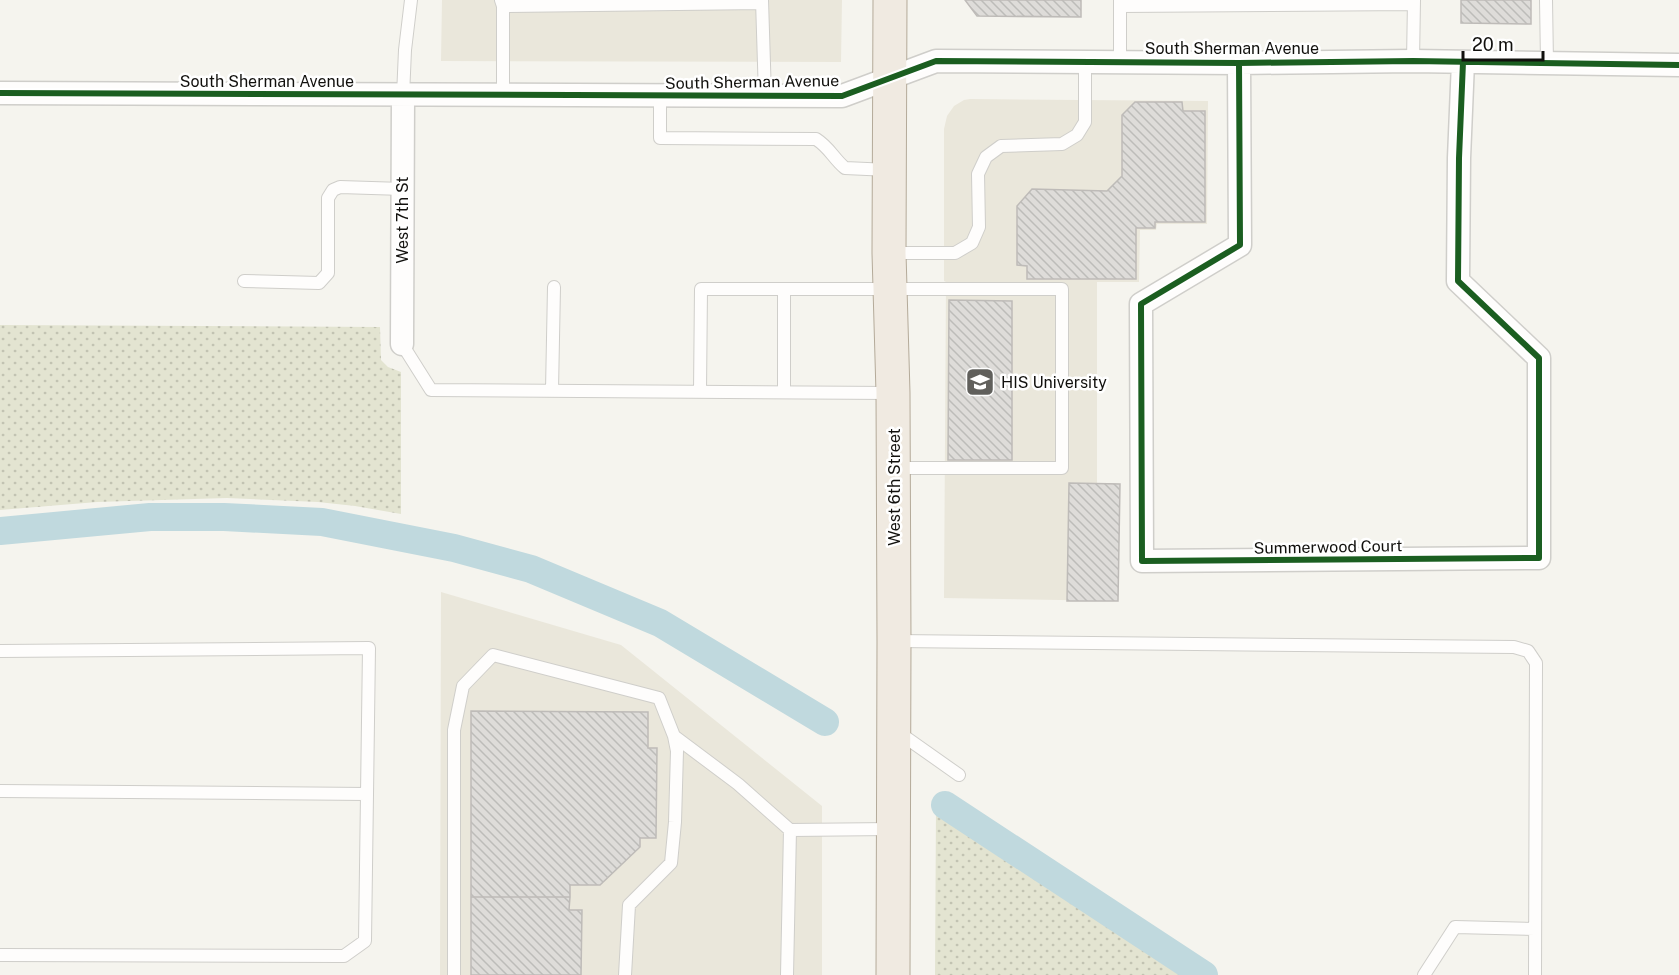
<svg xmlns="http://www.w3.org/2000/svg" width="1679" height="975" font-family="'Public Sans',sans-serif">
	<defs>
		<pattern id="grass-dots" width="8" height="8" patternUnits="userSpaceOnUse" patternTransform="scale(1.5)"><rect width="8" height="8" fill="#e3e4d1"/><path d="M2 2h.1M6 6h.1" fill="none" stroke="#c2c3b2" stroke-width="1.8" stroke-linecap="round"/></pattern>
		<pattern id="building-back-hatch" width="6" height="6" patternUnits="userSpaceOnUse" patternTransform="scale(1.5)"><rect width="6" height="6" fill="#dedcd9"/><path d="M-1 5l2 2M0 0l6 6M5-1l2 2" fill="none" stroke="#bdbcb9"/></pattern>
	</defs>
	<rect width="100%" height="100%" fill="#f5f4ee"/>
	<path fill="#eae7db" d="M442,0h400l-1,62 -400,-1z
		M970,99l238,2 -1,123h-50l-1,6h-16l-1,52h-42v201l23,1 -2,117 -174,-3 2,-316 -2,-1v-152l3,-13 7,-10 10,-6z
		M441,592l180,53 201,161v169h-382z"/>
	<path fill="url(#grass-dots)" d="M0,325l380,2 1,33 7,7 13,5v142l-46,-8 -37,-4 -91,-4 -130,4 -97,8z
		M936,808l248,167h-249z"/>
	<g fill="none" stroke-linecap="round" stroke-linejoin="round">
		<path stroke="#c0d9de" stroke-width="28" d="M0,531l150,-14h74l98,5 132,26 77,21 129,54 165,99
			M945,805l259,170"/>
	</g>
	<path fill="url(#building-back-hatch)" stroke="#bebbb8" stroke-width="1.5" d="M965,0h116v17l-104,-1z
		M1461,0h70v24l-70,-1z
		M1135,102h47l1,9h22v111h-50v6h-19v51h-109v-13l-10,-1v-59l15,-17 75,2 15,-15v-61z
		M949,300l63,1v159h-64z
		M1069,483l51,1 -2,117h-51z
		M471,711l177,1v36h9l-1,90h-16v9l-40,38h-30v12h-99z
		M471,897h99l-1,13h13l-1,65h-110z"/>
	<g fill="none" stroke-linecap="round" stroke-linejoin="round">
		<g stroke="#cfceca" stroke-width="14">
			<path id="service" d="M501,0l2,6v90
				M762,0l3,96
				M1120,0v62
				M1546,0l1,62
				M503,6l259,-3
				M1120,6l294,-2
				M1413,61l1,-61
				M403,96l2,-46 6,-50
				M660,96v42l156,1c14,9 17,19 29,29l44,2
				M891,253h64l17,-10 7,-16 -1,-53 8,-17 15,-11 61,-2 15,-9 8,-13v-60
				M244,281l75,2 9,-10v-75l5,-8 7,-3 63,2
				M784,290v102
				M402,344l29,46 460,3
				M552,390l2,-103
				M700,391l1,-102h361v179h-167
				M896,641l618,6 14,4 8,12 -1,312
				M0,651l369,-3 -4,293 -21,15 -344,-1
				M898,732l61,43
				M674,736l64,48 52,46 102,-1
				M0,791l367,3
				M454,975v-245l9,-44 30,-31 166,43 15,38 3,15 -2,71 -4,41 -42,42 -4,70
				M787,975l3,-145
				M1424,975l31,-48 80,2"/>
		</g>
		<g stroke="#cfceca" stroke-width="25">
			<path id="minor" d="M1239,63l1,182 -99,59 1,257 397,-3v-200l-81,-77 1,-123 4,-96
				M0,93l842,3 94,-35 303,2 174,-2 266,4
				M402,344l1,-248"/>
		</g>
		<g stroke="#b4aa99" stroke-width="35">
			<path id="primary" d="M890,0l-1,253 4,140 1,248 -1,334"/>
		</g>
		<use href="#service" stroke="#fefdfc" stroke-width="12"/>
		<use href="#minor" stroke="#fefdfc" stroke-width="22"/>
		<use href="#primary" stroke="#f0eae1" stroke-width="33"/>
		<g stroke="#fff" stroke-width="10">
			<path id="cycleway" d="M1239,63l1,182 -99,59 1,257 397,-3v-200l-81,-77 1,-123 4,-96
				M0,93l842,3 94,-35 303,2 174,-2 266,4"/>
		</g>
		<use href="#cycleway" stroke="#1b5e20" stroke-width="6"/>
	</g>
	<defs>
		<g id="university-square" transform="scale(1.5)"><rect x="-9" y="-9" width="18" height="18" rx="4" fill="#61605c" stroke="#fff"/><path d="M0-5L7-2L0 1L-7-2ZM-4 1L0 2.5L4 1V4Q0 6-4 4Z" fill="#fff"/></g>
	</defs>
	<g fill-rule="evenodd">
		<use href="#university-square" x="980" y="382"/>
	</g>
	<g text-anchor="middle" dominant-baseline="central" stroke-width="5" stroke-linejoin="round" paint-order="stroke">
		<g font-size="16" fill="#11100d" stroke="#fff">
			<text x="1232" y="48">South Sherman Avenue</text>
			<text x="267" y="81">South Sherman Avenue</text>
			<text transform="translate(752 82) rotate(-1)">South Sherman Avenue</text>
			<text transform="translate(402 220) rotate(-90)">West 7th St</text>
			<text transform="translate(894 487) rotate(-90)">West 6th Street</text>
			<text transform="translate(1328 547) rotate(-1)">Summerwood Court</text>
		</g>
		<g font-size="16" fill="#11100d" stroke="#fff" text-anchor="start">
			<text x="1001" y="382">HIS University</text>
		</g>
	</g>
	<path d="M1463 51v9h80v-9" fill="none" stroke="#11100d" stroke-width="3"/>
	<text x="1472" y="51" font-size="18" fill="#11100d" stroke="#ffffff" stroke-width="4.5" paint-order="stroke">20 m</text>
</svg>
